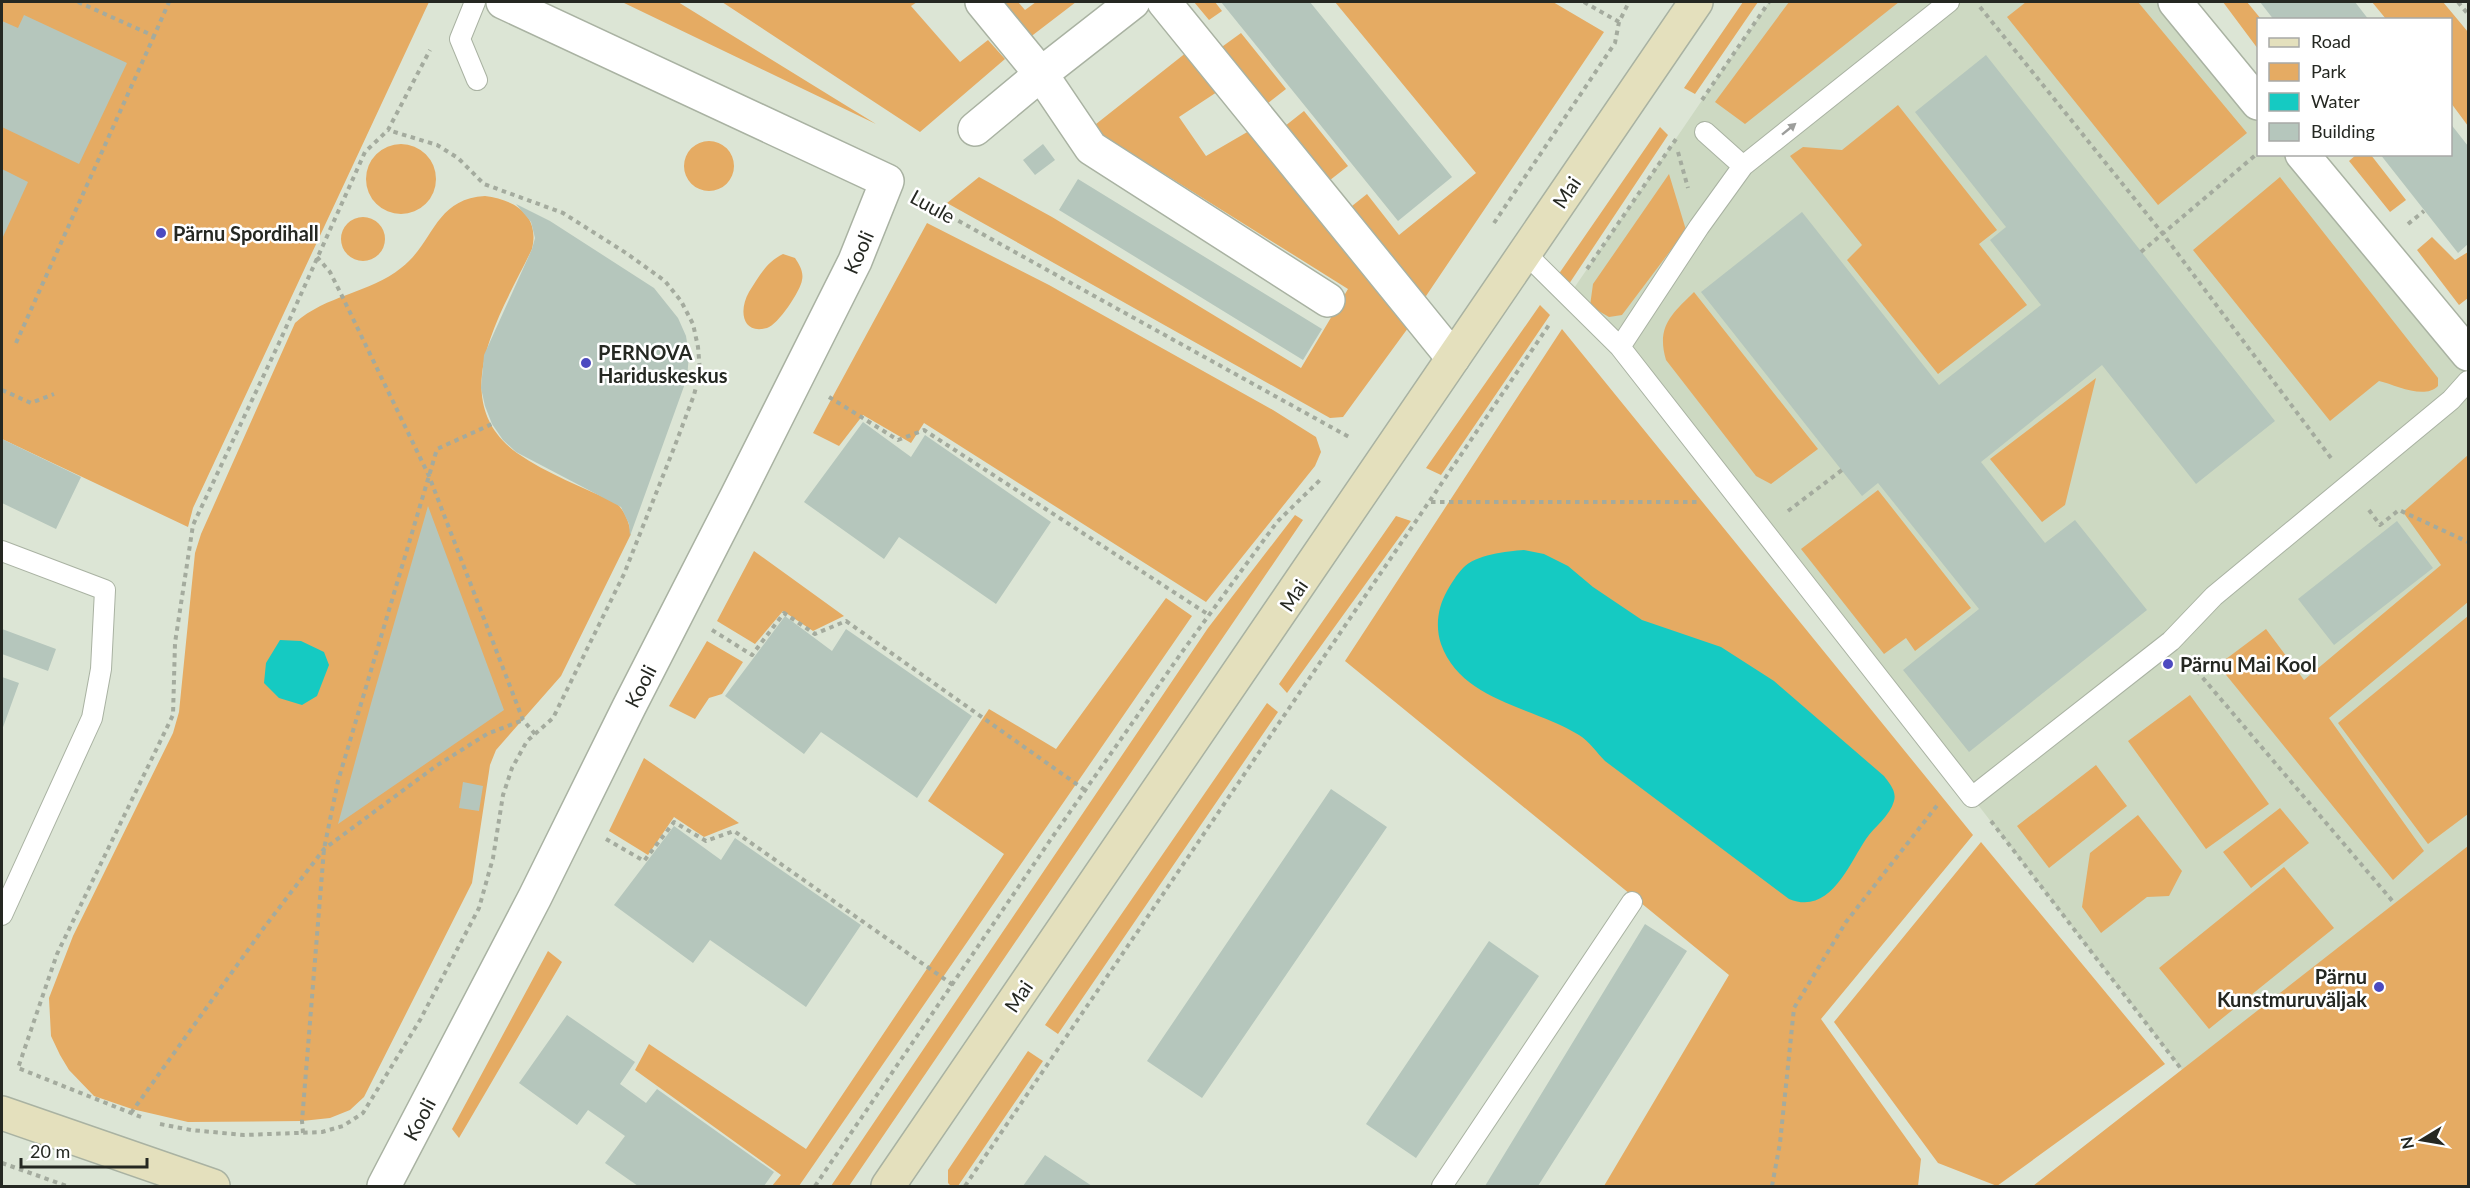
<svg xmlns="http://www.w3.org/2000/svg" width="2470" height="1188" font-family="Lato,sans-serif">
	<rect width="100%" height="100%" fill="#dce5d5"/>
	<path fill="#cdd9c2" d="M1769,2h406l83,100v52l44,1 166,199v832h-435l149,-116 -210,-273 -404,-500z"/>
	<path fill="#e5ab63" d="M2,2h427l-236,506 -5,19 -186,-88z
		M622,2h56l198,122z
		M722,2h195l-6,4 49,56 28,-22 17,19 -85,73z
		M990,2h28l7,8 11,-8h40l-47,36z
		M1194,2h21l7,9 -13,9z
		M1335,2h218l51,30 -180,267 -77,-89 20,-16 32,41 77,-62z
		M1743,2h15l-63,92 -11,-6z
		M1789,2h110l-154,122 -30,-22z
		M2026,2h112l109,131 -89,72 -151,-188z
		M2223,2h24l14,17 -3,1v29z
		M2372,2h71l25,30v94l-17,-23 -1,-83 -64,-1z
		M1241,33l45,56 -23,18 -44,-58z
		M1187,52l30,40 -38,25 27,39 43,-25 159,197 -65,89 -13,1 -383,-215 32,-26 73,40 249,151 47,-79 -257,-161z
		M1898,105l99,125 -18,14 48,61 -89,69 -91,-114 15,-15 -72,-89 13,-9 39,3z
		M1304,111l44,55 -23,18 -45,-54z
		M1660,127l8,8 -101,152 -11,-9z
		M684 166a25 25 0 1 1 50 0a25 25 0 1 1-50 0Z
		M366 179a35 35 0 1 1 70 0a35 35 0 1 1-70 0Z
		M2357,154l14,1 35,45 -16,12 -41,-51z
		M1669,174l17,56 -64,85 -13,2 -19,-11 3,-22z
		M2280,177l158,201v8c-14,14 -42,-1 -59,-5l-49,40 -137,-171z
		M485,196c30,4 55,19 47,53 -29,61 -89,150 -15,204 30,21 66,34 99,50 9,8 13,19 15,31l-70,142 -65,74 -6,15 -18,118 -108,214 -14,13 -20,8 -28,3 -114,1 -56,-13 -38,-13 -25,-26 -9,-15 -9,-19 -2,-38 24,-62 100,-203 6,-21 16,-159 6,-19 94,-211c31,-28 75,-30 106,-55 34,-26 33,-69 84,-72z
		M341 239a22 22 0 1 1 44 0a22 22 0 1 1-44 0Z
		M927,223l122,62 224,125 43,27 5,15 -6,14 -109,136 -282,-179 -13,20 -48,-28 -24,31 -26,-13z
		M2432,237l23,23 13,-8v46l-9,7 -42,-55z
		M783,254l12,4c4,6 9,14 7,22 -1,10 -24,45 -35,48 -26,7 -28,-19 -18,-36 10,-15 17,-30 34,-38z
		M1694,292l124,157 -47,35 -15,-8 -90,-116c-10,-34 6,-46 28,-68z
		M1540,305l10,10 -109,160 -15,-7z
		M1562,329l411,506 -152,184 100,140 -3,27h-314l125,-211 -384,-314z
		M2096,378l-31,127 -23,17 -52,-63z
		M2468,455v147l-139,116 95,133 -31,29 -175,-215 48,-36 38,51 137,-115 -38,-53z
		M1878,490l93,118 -56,43 -9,-13 -22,16 -83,-105z
		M1295,515l8,5 -454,666h-18l377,-558z
		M1396,516l15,5 -124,172 -8,-9z
		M754,551l90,65 -31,15 -30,-20 -28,33 -38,-23z
		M1166,598l26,18 -393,570h-27l9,-11 -146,-105 14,-26 157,105 198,-295 -76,-53 61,-92 67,40z
		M2468,616v198l-40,30 -90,-121z
		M707,641l36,21 -21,32 -13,4 -14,21 -26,-13z
		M2190,695l79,109 -63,45 -78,-108z
		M1267,703l11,9 -220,322 -13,-9z
		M644,758l95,65 -35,14 -30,-20 -26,38 -39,-24z
		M2096,765l31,41 -78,62 -32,-42z
		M2280,808l29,35 -58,45 -28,-36z
		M2138,815l44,56 -13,25 -22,1 -46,36 -19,-26 8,-54z
		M1981,842l184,222 -168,122 -59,-23 -104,-141z
		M2468,846v340h-435z
		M2284,867l50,61 -125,101 -50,-61z
		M548,951l14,11 -103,176 -7,-9z
		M1028,1051l15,10 -85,125h-7l-3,-3v-13z"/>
	<path fill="#15cac2" d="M1524,550l20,4 24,12 25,21 49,33 79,27 53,34 110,95c5,7 13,15 10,25 -4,15 -20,26 -28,38 -17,25 -36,77 -77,60l-184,-138c-8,-8 -16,-20 -26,-26 -45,-28 -118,-34 -138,-91 -6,-18 -3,-37 6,-53 4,-7 10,-17 16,-23 12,-13 44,-17 61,-18z
		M280,640l21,1 23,11 5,13 -12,31 -15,9 -23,-7 -15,-15 2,-20z"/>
	<path fill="#b5c6bc" d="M1221,2h89l142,175 -54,44z
		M2260,2h95l14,18h-95z
		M24,15l103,48 -48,101 -77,-37v-106l16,7z
		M1986,55l289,366 -79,63 -94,-119 -121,97 64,81 30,-23 72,90 -178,142 -66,-82 76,-61 -101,-126 -16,13 -161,-204 101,-80 137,173 102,-80 -51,-65 16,-13 -91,-115z
		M2450,123l18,23v98l-10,9 -78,-99h70z
		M1043,144l12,16 -20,15 -12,-15z
		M2,169l26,13 -26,57z
		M1078,179l244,150 -19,31 -244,-150z
		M516,204l34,17 104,67 24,30 8,18 3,19 -2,23 -57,158 -1,-12 -8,-17 -105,-55 -13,-12 -11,-16 -7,-18 -4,-18 3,-33 48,-106 3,-11 -4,-16z
		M863,422l48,35 14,-22 126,87 -55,82 -97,-67 -15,22 -80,-57z
		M2,439l79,38 -25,52 -54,-26z
		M428,506l76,204 -166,114 34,-124z
		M2397,521l36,47 -99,77 -36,-46z
		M785,616l47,35 14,-22 126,87 -55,82 -96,-66 -17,22 -79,-58z
		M2,629l54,20 -8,22 -46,-17z
		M2,677l17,6 -17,47z
		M463,782l20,4 -4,25 -20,-3z
		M1331,789l56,38 -185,271 -55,-37z
		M674,826l47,34 14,-22 126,87 -55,82 -96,-67 -17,23 -79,-58z
		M1645,924l42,27 -149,235h-53z
		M1489,941l50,35 -123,182 -50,-34z
		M567,1015l68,47 -15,22 26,19 11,-14 117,83 -10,14h-126l-33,-23 20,-27 -37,-26 -11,15 -58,-42z
		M1045,1155l47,31h-69z"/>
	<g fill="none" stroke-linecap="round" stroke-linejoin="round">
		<g stroke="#a9b2a2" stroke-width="22">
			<path id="lane" d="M475,2l-15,37 17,41
				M1705,132l38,34
				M1525,253l95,94 352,450 199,-156 43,-45 237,-196 17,-19
				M1620,347l79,-120 44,-61 206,-164
				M2,551l103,39 -4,79 -9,49 -90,197
				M1442,1186l190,-284"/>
		</g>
		<g stroke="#a9b2a2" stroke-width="36">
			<path id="street" d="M982,2l59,72 92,-72
				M1164,2l289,356
				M2175,2l83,101
				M975,129l66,-55 50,74 237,152
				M2302,154l166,200
				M384,1186l151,-289 94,-190 108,-211 118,-235 32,-80 -384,-179"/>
		</g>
		<g stroke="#a9b2a2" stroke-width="36">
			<path id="secondary" d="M2,1113l211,73
				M888,1186l808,-1184"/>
		</g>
		<path stroke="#a4ab9e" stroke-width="4" stroke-dasharray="4.5 4.5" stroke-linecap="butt" d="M78,2l76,34 15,-34
			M1584,2l35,20
			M2458,2l10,12
			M1980,7l183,227 168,224
			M1702,100l67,-98
			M1678,152l10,36
			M919,199l430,238
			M1494,223l121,-180 4,-21 10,-20
			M2408,224l16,-13
			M2141,252l117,-99
			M317,257l13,15 12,24 87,180 94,244 12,14
			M1587,269l89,-130
			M16,343l138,-307
			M2,390l29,13 23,-9
			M829,397l69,43 26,-10 285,185
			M1431,502h268
			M2369,510l11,15 19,-15 69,32
			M1788,511l54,-41
			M712,630l40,25 32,-42 31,21 31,-13 239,169
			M2191,664l204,240
			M1991,821l191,249
			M606,839l38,22 30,-39 32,19 28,-10 219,154
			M131,1113l132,-184 61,-80 112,-83 51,-32 36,-14
			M141,1117l-123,-49 39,-114 116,-239 2,-72 18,-118 86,-182 86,-191 23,-22 42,-80
			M160,1124l31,6 53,5 78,-3 21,-6 20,-13 57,-93 59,-112 14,-50 10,-63 9,-27 15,-27 26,-23 71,-144 50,-126 20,-53 6,-24 -2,-24 -5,-23 -12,-23 -16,-20 -39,-28 -63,-40 -79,-29 -26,-26 -21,-13 -49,-15
			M303,1133l-1,-12 22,-272 14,-68 99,-332 55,-25
			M2,1163l65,23
			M815,1186l236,-347 131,-187 95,-130 43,-42
			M965,1186l586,-864
			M1772,1186l8,-43 14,-135 52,-86 93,-119"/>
		<use href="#lane" stroke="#fff" stroke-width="20"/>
		<use href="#street" stroke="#fff" stroke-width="33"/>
		<use href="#secondary" stroke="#e4e0bd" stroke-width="33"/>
	</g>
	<defs><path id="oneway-solid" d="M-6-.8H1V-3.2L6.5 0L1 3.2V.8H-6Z" transform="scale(1.5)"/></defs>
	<use fill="#9d9e9c" href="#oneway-solid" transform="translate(1789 129) rotate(-39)"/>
	<g fill="#4c4ac0" stroke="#fff" stroke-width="2">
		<circle cx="161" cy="233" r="6"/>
		<circle cx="586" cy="363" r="6"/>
		<circle cx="2168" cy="664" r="6"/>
		<circle cx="2379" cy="987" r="6"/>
	</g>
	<g text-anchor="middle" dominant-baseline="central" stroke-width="5" stroke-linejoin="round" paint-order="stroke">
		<g font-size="20" fill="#252822" stroke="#fff">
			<text transform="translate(1566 192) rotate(-56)">Mai</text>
			<text transform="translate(933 206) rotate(29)">Luule</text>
			<text transform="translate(858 252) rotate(-66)">Kooli</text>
			<text transform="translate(1293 595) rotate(-56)">Mai</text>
			<text transform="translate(640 686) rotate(-63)">Kooli</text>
			<text transform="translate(1018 996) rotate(-56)">Mai</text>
			<text transform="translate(419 1119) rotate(-62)">Kooli</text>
		</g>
		<g font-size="20" font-weight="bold" fill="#252822" stroke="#fff" text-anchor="start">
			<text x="173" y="233">Pärnu Spordihall</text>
			<text x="598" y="352">PERNOVA<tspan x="598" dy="23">Hariduskeskus</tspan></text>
			<text x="2180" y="664">Pärnu Mai Kool</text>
			<text x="2367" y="976" text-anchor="end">Pärnu<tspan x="2367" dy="23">Kunstmuruväljak</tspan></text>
		</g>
	</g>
	<rect width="2470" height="1188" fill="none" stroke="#252822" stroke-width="6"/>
	<rect x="2257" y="18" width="195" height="138" fill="#ffffff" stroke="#a8a9a7" stroke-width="1.5"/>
	<rect x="2269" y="38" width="30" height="9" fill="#e4e0bd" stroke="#a8a9a7" stroke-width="1.5"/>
	<text x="2311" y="48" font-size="18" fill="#252822">Road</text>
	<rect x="2269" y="63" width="30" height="18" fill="#e5ab63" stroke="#a8a9a7" stroke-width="1.5"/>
	<text x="2311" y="78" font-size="18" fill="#252822">Park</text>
	<rect x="2269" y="93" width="30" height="18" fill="#15cac2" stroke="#a8a9a7" stroke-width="1.5"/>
	<text x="2311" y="108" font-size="18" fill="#252822">Water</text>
	<rect x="2269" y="123" width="30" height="18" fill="#b5c6bc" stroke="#a8a9a7" stroke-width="1.5"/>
	<text x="2311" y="138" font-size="18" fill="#252822">Building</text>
	<g transform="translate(2422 1140) rotate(259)" stroke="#ffffff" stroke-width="4.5" paint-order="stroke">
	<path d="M0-4.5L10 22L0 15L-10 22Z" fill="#252822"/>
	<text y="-9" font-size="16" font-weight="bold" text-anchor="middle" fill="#252822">N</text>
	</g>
	<path d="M21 1158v9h126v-9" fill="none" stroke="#252822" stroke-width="3"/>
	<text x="30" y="1158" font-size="18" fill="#252822" stroke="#ffffff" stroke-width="4.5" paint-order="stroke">20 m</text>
</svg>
